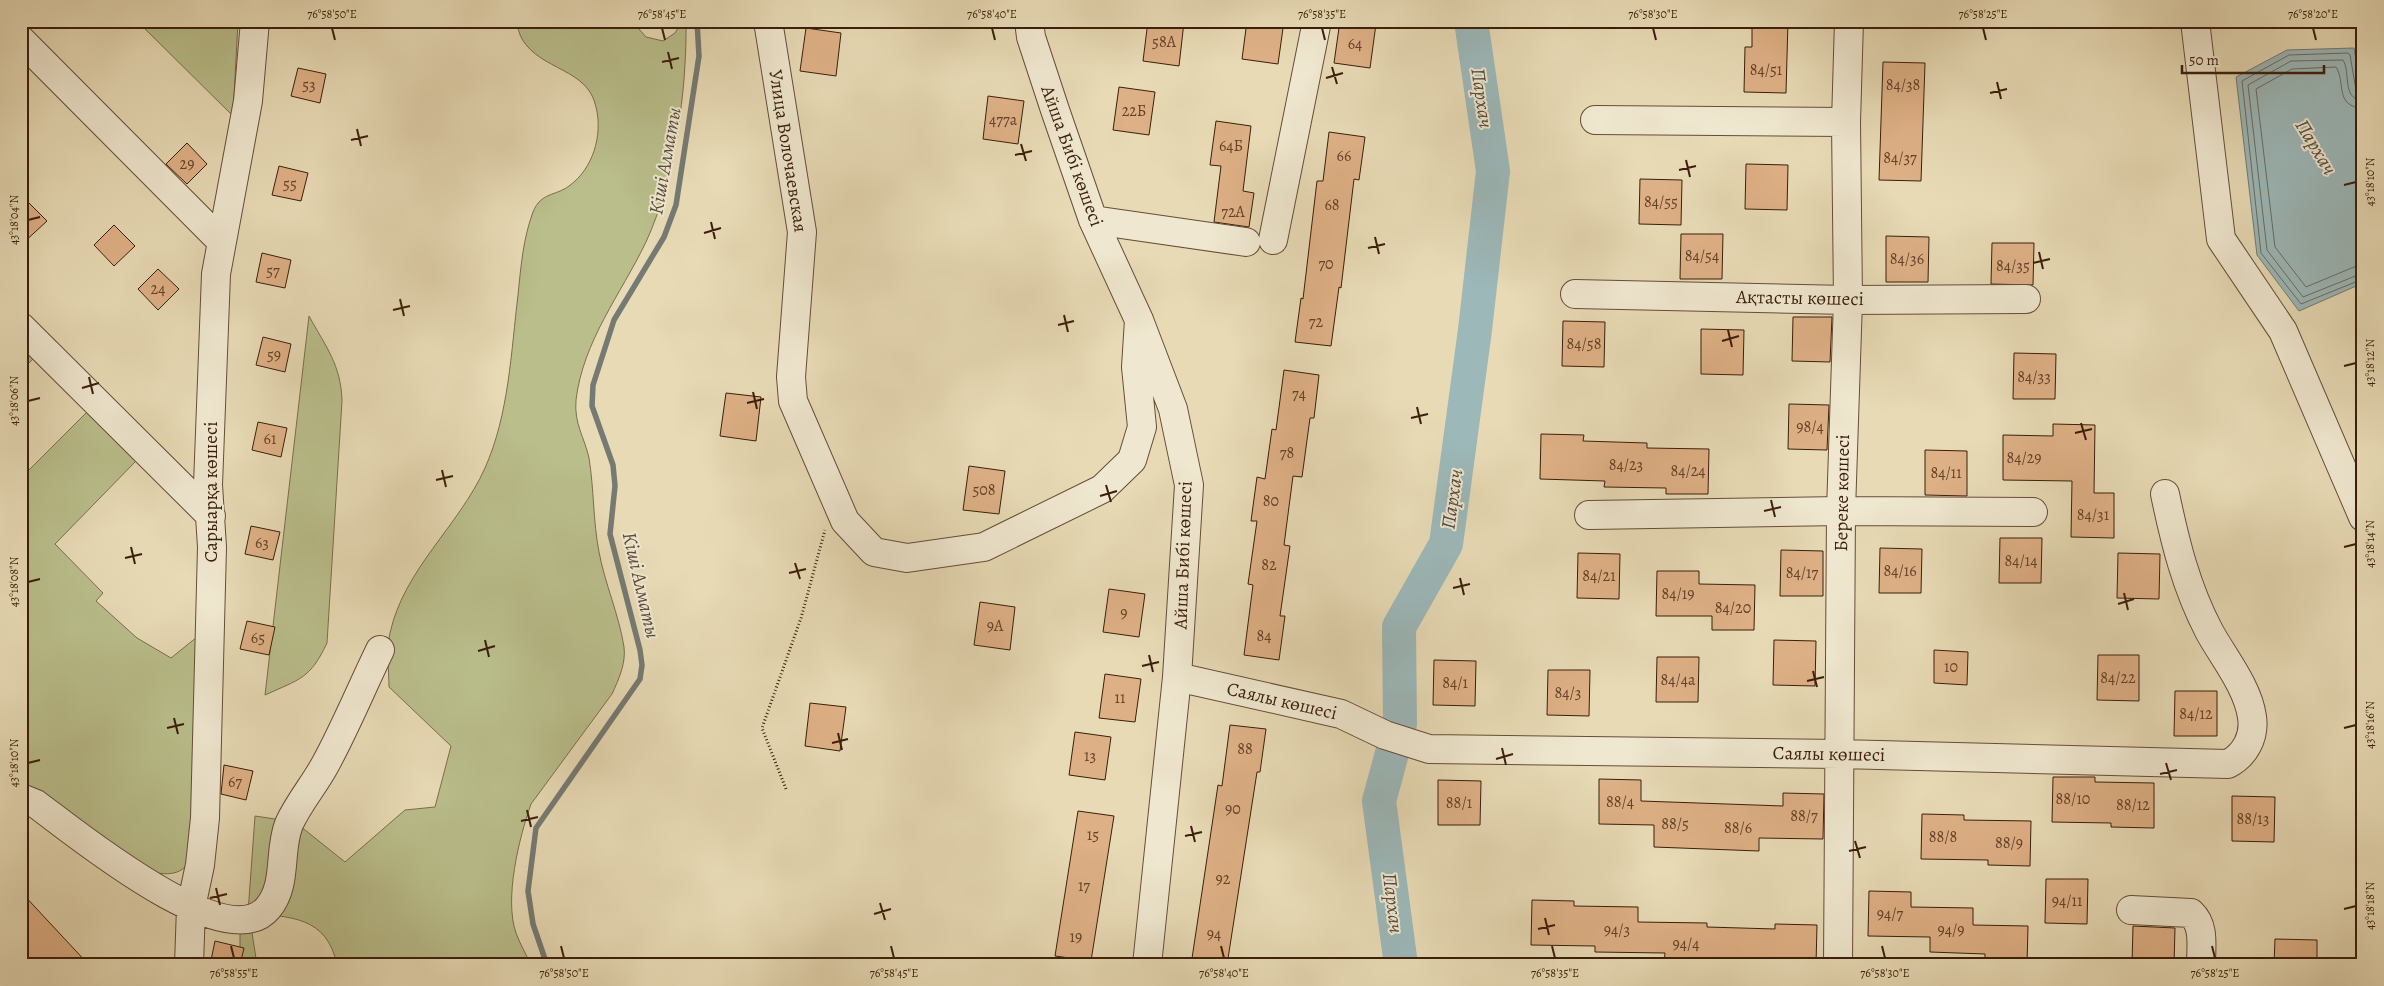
<svg xmlns="http://www.w3.org/2000/svg" width="2384" height="986" font-family="Alegreya,serif">
	<rect width="100%" height="100%" fill="#e7dab5"/>
	<filter id="stains"><feTurbulence type="fractalNoise" baseFrequency=".004" numOctaves="4"/><feColorMatrix values="0 0 0 0 .2 0 0 0 0 .09 0 0 0 0 .02 0 0 0 .5 -.17"/></filter>
	<radialGradient id="worn" r=".72"><stop offset=".6" stop-color="#630" stop-opacity="0"/><stop offset="1" stop-color="#630" stop-opacity=".3"/></radialGradient>
	<path fill="#b9be8b" stroke="#7a6e4b" d="M137,21h101l-5,95z
		M516,21h116l14,16 17,4 12,-8 7,-12h4c1,69 -11,158 -40,221 -25,52 -63,99 -70,158 -2,24 8,36 13,58 5,31 4,63 10,94 6,32 20,63 25,95 2,16 -5,32 -12,47l-81,110c-12,34 -27,95 -15,129 4,11 10,21 15,32h-194c-10,-49 -47,-48 -88,-52l8,52h-17v-35l8,-17 7,-97 40,6 50,40 60,-52 30,-3 16,-61 -62,-59c0,-17 -3,-37 1,-54 14,-64 69,-107 95,-165 24,-54 26,-116 33,-173 3,-29 5,-56 15,-83 8,-20 23,-16 36,-26 24,-17 34,-51 27,-79 -8,-39 -55,-36 -74,-68 -3,-5 -4,-12 -6,-18z
		M309,316c17,31 32,49 33,85l-15,242c-17,36 -27,36 -62,52z
		M21,346l13,12 -13,13z
		M87,412l49,49 -81,83 48,49 -7,8 41,37 34,20 26,-21c-1,61 0,123 -4,184 -1,11 1,28 -3,38 -7,19 -30,16 -44,11l-125,-84v-308z"/>
	<path fill="#9cb8b9" stroke="#757a73" d="M2354,48l9,57v178l-64,28 -42,-56 -21,-178 51,-27z"/>
	<g fill="none" stroke-linecap="round" stroke-linejoin="round">
		<path stroke="#6c6b62" stroke-width="1" d="M2363,95l-7,-5 -6,-35 -2,-2 -59,2 -47,26 19,172 40,51 62,-25
			M2363,101c-22,-2 -12,-29 -20,-41l-52,1 -43,24 19,165 36,47 60,-24
			M2363,108c-29,-1 -17,-26 -27,-41l-44,2 -36,20 19,158 31,40 48,-20 9,-2"/>
		<path stroke="#757a73" stroke-width="5.5" d="M547,965l-14,-41 -5,-33 8,-63 104,-149 2,-14 -2,-15 -30,-116 5,-48 -2,-21 -21,-59 1,-21 21,-65 50,-83 12,-32 23,-149 -2,-35"/>
		<path stroke="#9cb8b9" stroke-width="34" d="M1401,965l-22,-164 21,-77 -1,-97 47,-83 29,-214 18,-159 -22,-150"/>
	</g>
	<path fill="#deb085" stroke="#3b1e0b" d="M1148,21l36,1 -5,44 -36,-5z
		M1247,21h37l-6,43 -36,-5z
		M1340,21l36,3 -6,44 -36,-5z
		M1752,21h36l-2,72 -42,-1 1,-45h7z
		M806,28l35,5 -5,43 -36,-5z
		M1883,62l42,1 -4,118 -42,-1z
		M298,68l28,6 -6,29 -29,-7z
		M1119,87l36,5 -6,43 -36,-5z
		M988,96l36,5 -6,43 -35,-5z
		M1216,121l35,5 -8,65 11,2 -5,34 -35,-5 7,-56 -11,-1z
		M1329,132l36,5 -6,43 -5,-1 -13,109 -2,-1 -8,59 -36,-4 6,-44 2,1 14,-118h6z
		M187,143l20,21 -20,20 -21,-20z
		M1746,164l42,1 -1,45 -42,-1z
		M279,166l29,7 -7,28 -29,-6z
		M1640,179l42,1 -1,45 -42,-1z
		M21,195l26,26 -26,24z
		M114,225l21,21 -21,20 -20,-21z
		M1681,234h42l-1,45h-42z
		M1886,236l43,1 -1,45h-42z
		M1992,243h42l-1,42 -42,-1z
		M262,253l29,7 -6,28 -29,-6z
		M158,269l21,20 -21,21 -20,-21z
		M1793,317h39l-2,45 -38,-1z
		M1563,321l42,1 -1,45 -42,-1z
		M1701,329l43,1 -1,45 -42,-1z
		M263,337l28,7 -6,28 -29,-7z
		M2014,353l42,1 -1,45h-42z
		M1284,370l35,5 -5,43h-4l-8,59 -9,-1 -9,69 6,1 -10,70h5l-6,44 -35,-5 9,-70 -5,-1 9,-63h-6l6,-44 8,2 7,-50 4,1z
		M726,393l35,4 -5,44 -36,-5z
		M1789,404l40,1 -2,45 -39,-1z
		M258,422l29,6 -6,29 -29,-7z
		M2053,424l42,1 -1,68h20v45l-43,-1 1,-56 -69,-1v-45l50,1z
		M1541,434l43,1 -1,6 64,2v5l62,1 -1,45h-42v-6l-62,-1 1,-6 -65,-2z
		M1925,450l42,1v45l-42,-1z
		M969,466l36,5 -6,43 -36,-4z
		M251,526l29,6 -7,28 -28,-6z
		M2000,538h42l-1,45h-42z
		M1880,548l42,1 -1,44h-42z
		M1781,550l42,1v45h-43z
		M1578,553l42,1 -1,45 -42,-1z
		M2118,553l42,1 -1,45 -42,-1z
		M1657,571h42v13l56,1 -1,45h-42v-14h-56z
		M1109,589l36,5 -6,43 -36,-5z
		M980,602l35,5 -5,43 -36,-5z
		M247,621l28,6 -6,28 -29,-6z
		M1774,640l42,1 -1,45 -42,-1z
		M1934,650l34,2 -1,33 -33,-2z
		M2098,655h41v46l-42,-1z
		M1657,657h42l-1,45h-42z
		M1434,660l42,1 -1,45 -42,-1z
		M1548,670h42l-1,46 -42,-1z
		M1105,674l36,5 -6,43 -36,-4z
		M2175,691h42v45h-43z
		M810,703l36,4 -6,44 -35,-5z
		M1230,725l36,4 -6,43h-3l-30,193h-36l27,-180 4,1z
		M1075,732l36,5 -6,43 -36,-5z
		M224,765l29,6 -7,29 -25,-6z
		M2053,777h42v5l59,1v45l-43,-1v-4l-59,-1z
		M1599,779l42,1v21l142,5v-13l41,1 -1,45 -64,-1v13l-105,-4v-22l-55,-1z
		M1438,780l43,1 -1,44h-42z
		M2232,796l43,1 -1,45 -42,-1z
		M1078,811l36,5 -23,145 -36,-5z
		M1922,814l42,1v5l67,1 -1,45 -42,-1v-5l-67,-1z
		M2046,879h42l-1,45 -42,-1z
		M1869,891l42,1v15l62,1v17l55,1 -1,39h-42v-11l-55,-2v-15l-62,-1z
		M21,892l68,73h-68z
		M1532,900l42,1v5l64,1v15l69,1v4l68,2v-5l42,1 -1,40h-152l1,-12 -70,-1v-6l-64,-1z
		M2133,926l42,2 -1,37h-42z
		M2275,939l42,1v25h-43z
		M215,941l29,7 -4,17h-30z"/>
	<g fill="none" stroke-linecap="round" stroke-linejoin="round">
		<g stroke="#664d36" stroke-width="30">
			<path id="minor" d="M768,21l34,211 -11,145 2,24 52,120 29,31 33,6 77,-11 118,-58 30,-29 10,-33 -6,-60 3,-47
				M1029,21l2,16 24,73 38,110 46,100 34,89 16,76 -12,192 -30,288
				M2195,21l26,218 62,92 80,186
				M21,40l200,201
				M1595,120l251,2
				M1093,220l153,22
				M1273,240l44,-219
				M1575,294l273,6 178,-1
				M21,327l190,189
				M1589,515l252,-4 192,1
				M1177,677l164,37 44,21 44,14 411,5 388,10c17,-9 27,-27 24,-47 -4,-30 -29,-60 -43,-86 -23,-44 -34,-89 -44,-137
				M21,798l15,6c37,27 190,154 232,104 20,-24 10,-57 21,-84 10,-22 26,-40 37,-61 20,-37 36,-76 54,-113
				M2131,910l60,3c14,13 10,33 10,52
				M189,965l2,-58 9,-42 5,-47 7,-271 -4,-62 8,-211 32,-173 7,-80
				M1838,965l3,-454 7,-211 -2,-178 3,-101"/>
		</g>
		<path stroke="#3b1e0b" stroke-width="3" stroke-dasharray="1 2.5" stroke-linecap="butt" d="M786,789l-24,-61 39,-110 24,-88"/>
		<use href="#minor" stroke="#efe7cf" stroke-width="28"/>
	</g>
	<path fill="none" stroke="#3b1e0b" stroke-width="2" d="M332,28l3,12M662,28l3,12M992,28l3,12M1322,28l3,12M1653,28l3,12M1983,28l3,12M2313,28l3,12M668,52l4,17M662,62l17,-4M1332,67l5,17M1326,78l17,-5M1997,82l4,17M1990,93l17,-4M357,129l4,17M351,140l17,-4M1021,144l5,17M1015,155l17,-4M1686,160l4,17M1679,170l17,-4M2344,185l12,-3M28,220l12,-3M711,222l4,17M704,233l17,-5M1375,237l4,17M1368,248l17,-4M2039,252l4,17M2033,263l17,-4M400,299l4,17M393,310l17,-4M1064,315l4,17M1058,325l16,-4M1728,330l4,17M1722,341l17,-5M2344,366l12,-3M89,377l4,17M82,388l17,-5M753,392l4,17M28,401l12,-3M747,403l17,-4M1417,407l4,17M1411,418l17,-4M2081,423l5,17M2075,433l17,-4M442,470l4,17M436,480l17,-4M1106,485l5,17M1100,496l17,-5M1771,500l4,17M1764,511l17,-4M131,547l4,17M2344,547l12,-3M125,558l17,-4M795,563l5,16M789,573l17,-4M1460,578l4,17M28,582l12,-3M1453,588l17,-4M2124,593l4,17M2118,604l16,-5M485,640l4,17M478,651l17,-5M1149,655l4,17M1142,666l17,-4M1813,671l4,16M1807,681l17,-4M174,718l4,16M167,728l17,-4M2344,728l12,-3M838,733l4,17M832,743l16,-4M1502,748l4,17M1496,759l17,-5M28,763l12,-3M2166,763l5,17M2160,774l17,-4M527,810l4,17M521,821l17,-4M1191,826l4,16M1185,836l17,-4M1855,841l5,17M1849,851l17,-4M216,888l4,17M210,898l17,-4M880,903l5,17M2344,909l12,-3M874,914l17,-5M1545,918l4,17M1538,929l17,-4M231,946l3,12M561,946l3,12M891,946l3,12M1221,946l3,12M1552,946l3,12M1882,946l3,12M2212,946l3,12"/>
	<g text-anchor="middle" dominant-baseline="central" stroke-width="4" stroke-linejoin="round" paint-order="stroke">
		<g font-size="16" fill="#64422a">
			<text x="1164" y="42">58А</text>
			<text x="1355" y="44">64</text>
			<text x="1766" y="70">84/51</text>
			<text x="309" y="85">53</text>
			<text x="1903" y="85">84/38</text>
			<text x="1134" y="111">22Б</text>
			<text x="1003" y="120">477а</text>
			<text x="1231" y="146">64Б</text>
			<text x="1344" y="156">66</text>
			<text x="1900" y="158">84/37</text>
			<text x="187" y="164">29</text>
			<text x="290" y="184">55</text>
			<text x="1661" y="202">84/55</text>
			<text x="1332" y="205">68</text>
			<text x="1233" y="212">72А</text>
			<text x="1702" y="256">84/54</text>
			<text x="1907" y="259">84/36</text>
			<text x="1326" y="264">70</text>
			<text x="2013" y="266">84/35</text>
			<text x="273" y="271">57</text>
			<text x="158" y="289">24</text>
			<text x="1316" y="322">72</text>
			<text x="1584" y="344">84/58</text>
			<text x="274" y="355">59</text>
			<text x="2034" y="377">84/33</text>
			<text x="1299" y="394">74</text>
			<text x="1810" y="427">98/4</text>
			<text x="270" y="439">61</text>
			<text x="1287" y="453">78</text>
			<text x="2024" y="458">84/29</text>
			<text x="1626" y="465">84/23</text>
			<text x="1688" y="471">84/24</text>
			<text x="1946" y="473">84/11</text>
			<text x="984" y="490">508</text>
			<text x="1271" y="501">80</text>
			<text x="2093" y="515">84/31</text>
			<text x="262" y="543">63</text>
			<text x="2021" y="561">84/14</text>
			<text x="1269" y="565">82</text>
			<text x="1900" y="571">84/16</text>
			<text x="1802" y="573">84/17</text>
			<text x="1599" y="576">84/21</text>
			<text x="1678" y="594">84/19</text>
			<text x="1733" y="608">84/20</text>
			<text x="1124" y="613">9</text>
			<text x="995" y="626">9А</text>
			<text x="1264" y="636">84</text>
			<text x="258" y="638">65</text>
			<text x="1951" y="667">10</text>
			<text x="2118" y="678">84/22</text>
			<text x="1678" y="680">84/4а</text>
			<text x="1455" y="683">84/1</text>
			<text x="1568" y="693">84/3</text>
			<text x="1120" y="698">11</text>
			<text x="2196" y="714">84/12</text>
			<text x="1245" y="749">88</text>
			<text x="1090" y="756">13</text>
			<text x="235" y="782">67</text>
			<text x="2073" y="799">88/10</text>
			<text x="1620" y="802">88/4</text>
			<text x="1459" y="803">88/1</text>
			<text x="2133" y="805">88/12</text>
			<text x="1233" y="809">90</text>
			<text x="1804" y="816">88/7</text>
			<text x="2253" y="819">88/13</text>
			<text x="1675" y="824">88/5</text>
			<text x="1738" y="828">88/6</text>
			<text x="1093" y="835">15</text>
			<text x="1943" y="837">88/8</text>
			<text x="2009" y="843">88/9</text>
			<text x="1223" y="879">92</text>
			<text x="1084" y="886">17</text>
			<text x="2067" y="901">94/11</text>
			<text x="1890" y="914">94/7</text>
			<text x="1617" y="930">94/3</text>
			<text x="1951" y="930">94/9</text>
			<text x="1214" y="934">94</text>
			<text x="1076" y="937">19</text>
			<text x="1686" y="944">94/4</text>
		</g>
		<g font-size="19" fill="#3b1e0b" stroke="#efe7cf">
			<text transform="translate(788 151) rotate(81)">Улица Волочаевская</text>
			<text transform="translate(1072 156) rotate(70)">Айша Бибі көшесі</text>
			<text transform="translate(1800 298) rotate(1)">Ақтасты көшесі</text>
			<text transform="translate(211 492) rotate(-90)">Сарыарқа көшесі</text>
			<text transform="translate(1842 493) rotate(-89)">Береке көшесі</text>
			<text transform="translate(1183 555) rotate(-88)">Айша Бибі көшесі</text>
			<text transform="translate(1282 701) rotate(13)">Саялы көшесі</text>
			<text transform="translate(1829 754) rotate(1)">Саялы көшесі</text>
		</g>
		<g font-size="20" font-style="italic" fill="#584c3f" stroke="#efe7cf">
			<text transform="translate(1482 98) rotate(82)">Пархач</text>
			<text transform="translate(2316 147) rotate(59)">Пархач</text>
			<text transform="translate(665 161) rotate(-80)">Кіші Алматы</text>
			<text transform="translate(1452 499) rotate(-82)">Пархач</text>
			<text transform="translate(641 585) rotate(77)">Кіші Алматы</text>
			<text transform="translate(1393 903) rotate(83)">Пархач</text>
		</g>
	</g>
	<rect width="2384" height="986" fill="none" stroke="#e7dab5" stroke-width="55"/>
	<path d="M2182 65v8h142v-8" fill="none" stroke="#3b1e0b" stroke-width="2.5"/>
	<text x="2189" y="65" font-size="15" fill="#3b1e0b" stroke="#efe7cf" stroke-width="4" paint-order="stroke">50 m</text>
	<rect x="28" y="28" width="2328" height="930" fill="none" stroke="#3b1e0b" stroke-width="2"/>
	<g font-size="12" text-anchor="middle" fill="#3b1e0b">
		<text x="332" y="18">76°58'50"E</text>
		<text x="662" y="18">76°58'45"E</text>
		<text x="992" y="18">76°58'40"E</text>
		<text x="1322" y="18">76°58'35"E</text>
		<text x="1653" y="18">76°58'30"E</text>
		<text x="1983" y="18">76°58'25"E</text>
		<text x="2313" y="18">76°58'20"E</text>
		<text transform="translate(2370 182) rotate(-90)" y="4">43°18'10"N</text>
		<text transform="translate(14 220) rotate(-90)" y="4">43°18'04"N</text>
		<text transform="translate(2370 363) rotate(-90)" y="4">43°18'12"N</text>
		<text transform="translate(14 401) rotate(-90)" y="4">43°18'06"N</text>
		<text transform="translate(2370 544) rotate(-90)" y="4">43°18'14"N</text>
		<text transform="translate(14 582) rotate(-90)" y="4">43°18'08"N</text>
		<text transform="translate(2370 725) rotate(-90)" y="4">43°18'16"N</text>
		<text transform="translate(14 763) rotate(-90)" y="4">43°18'10"N</text>
		<text transform="translate(2370 906) rotate(-90)" y="4">43°18'18"N</text>
		<text x="234" y="977">76°58'55"E</text>
		<text x="564" y="977">76°58'50"E</text>
		<text x="894" y="977">76°58'45"E</text>
		<text x="1224" y="977">76°58'40"E</text>
		<text x="1555" y="977">76°58'35"E</text>
		<text x="1885" y="977">76°58'30"E</text>
		<text x="2215" y="977">76°58'25"E</text>
	</g>
	<rect width="100%" height="100%" filter="url(#stains)"/>
	<rect width="100%" height="100%" fill="url(#worn)"/>
</svg>
